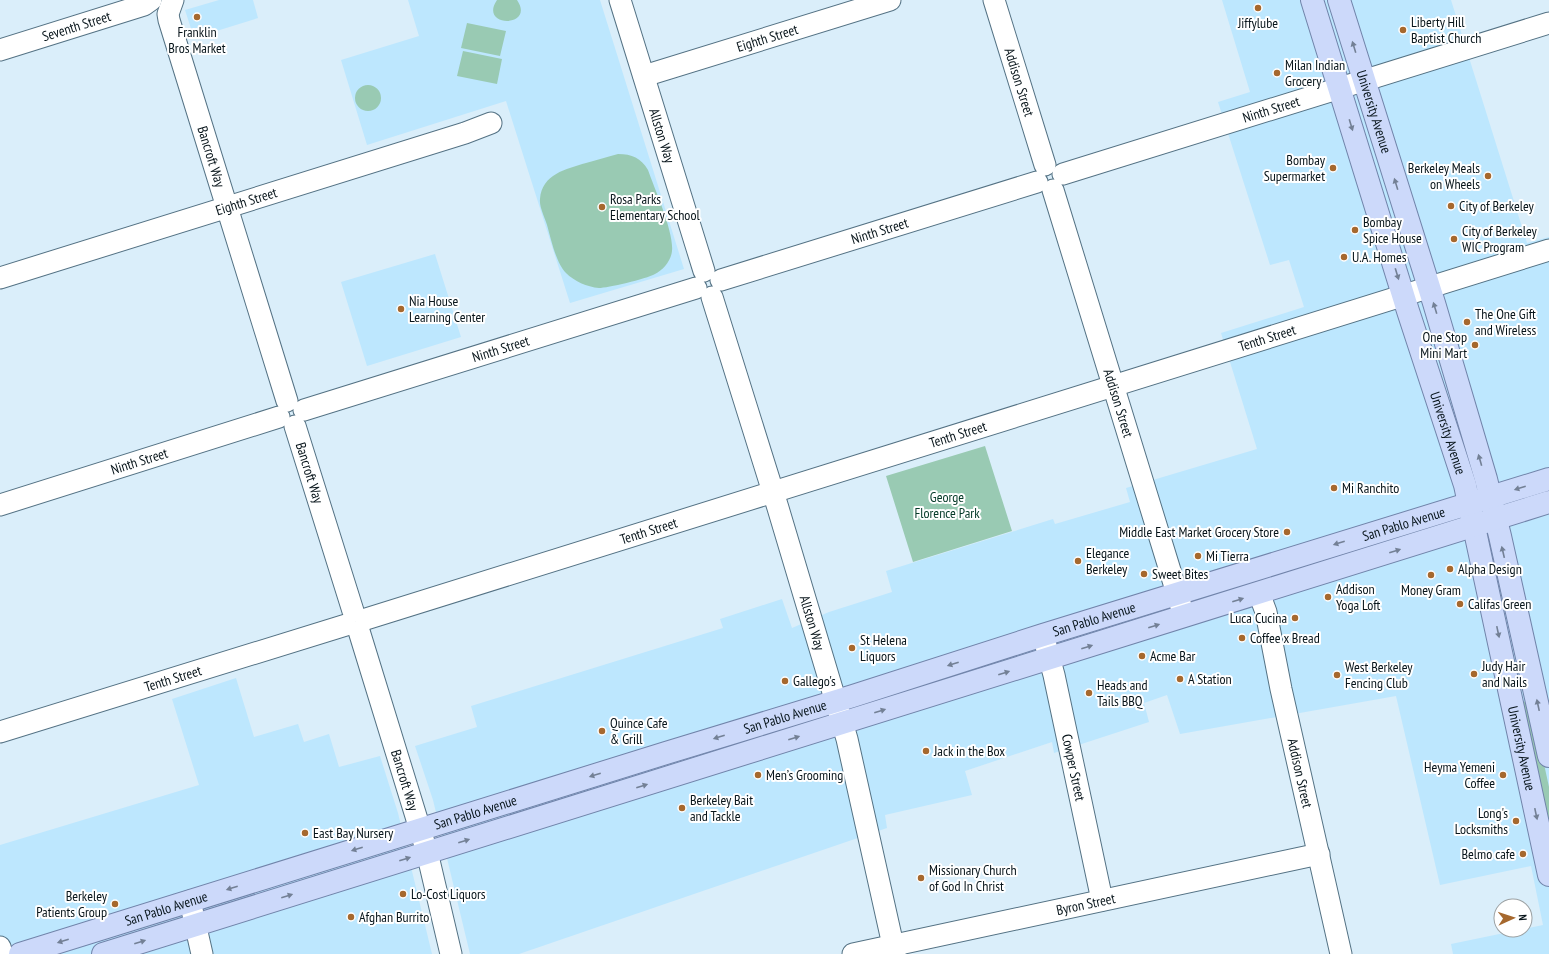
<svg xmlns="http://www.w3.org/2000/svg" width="1549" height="954" font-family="'PT Sans Narrow',sans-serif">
	<rect width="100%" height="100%" fill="#daeefa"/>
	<path fill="#bde7fe" d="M219,0h34l5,18 -64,20 -9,-28z
		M408,0h192l84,269 -114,34 -64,-202 -139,44 -26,-85 78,-24z
		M1222,0h229l76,243 22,-6v717h-96l-2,-10 92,-19 -12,-59 -91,19 -44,-189 -216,38 -13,-39 -23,8 5,19 -95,31 -2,-11 -87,29 7,24 -87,20 2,13 -368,126h-49l-37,-154 -18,-54 62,-19 -6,-21 252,-78 -3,-9 62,-20 10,29 37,-16 63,-20 -6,-21 167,-52 2,5 75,-22 -4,-14 131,-39 -36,-116 83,-26 -15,-47 -19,5 -52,-163 32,-10z
		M435,254l26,83 -94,29 -26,-84z
		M236,678l18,59 44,-13 6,18 25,-8 10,33 41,-11 18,57 34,141h-432v-109l199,-60 -27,-86z"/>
	<path fill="#99cab3" d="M497,0h20c19,28 -39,28 -20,0z
		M467,23l39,8 -6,25 -39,-8z
		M463,51l39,8 -5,25 -40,-8z
		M355 98a13 13 0 1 1 26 0a13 13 0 1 1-26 0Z
		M618,154c14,0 23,4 30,16 7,20 26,62 24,81 -1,10 -9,19 -17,23 -9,5 -48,14 -56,14 -12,-1 -25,-7 -33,-15 -10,-10 -15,-34 -19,-48 -2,-7 -8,-18 -7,-26 2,-25 26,-30 46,-36 11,-3 21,-6 32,-9z
		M985,446l27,85 -99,31 -27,-86z
		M1527,701l7,17 15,69v49l-30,-133z"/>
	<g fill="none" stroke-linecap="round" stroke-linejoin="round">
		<g stroke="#547284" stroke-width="23">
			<g id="minor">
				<path id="s1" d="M173,0l-5,14 1,6 118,381"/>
				<path id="s2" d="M620,0l84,271"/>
				<path id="s3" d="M994,0l51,165"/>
				<path id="s4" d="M0,50l144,-45 7,-5"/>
				<path id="s5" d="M644,76l246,-76"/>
				<path id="s6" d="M1063,174l486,-151"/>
				<path id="s7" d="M1053,190l131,426"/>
				<path id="s8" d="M0,278l465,-145 26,-10"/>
				<path id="s9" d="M721,280l316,-98"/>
				<path id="s10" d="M712,297l66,211 69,231 48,215"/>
				<path id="s11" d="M304,410l392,-122"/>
				<path id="s12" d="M295,426l58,185"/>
				<path id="s13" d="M0,505l279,-88"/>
				<path id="s14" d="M1259,593l7,19 15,77 60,265"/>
				<path id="s15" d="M366,619l1183,-369"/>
				<path id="s16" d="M359,631l68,221 24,102"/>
				<path id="s17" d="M1043,635l11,40 48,225"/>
				<path id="s18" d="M0,732l346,-107"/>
				<path d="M190,901l12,53"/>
				<path d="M0,947l2,7"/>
				<path id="s19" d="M853,954l466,-100"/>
			</g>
		</g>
		<g stroke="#7184aa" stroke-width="24">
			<g id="major">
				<path id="s20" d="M1312,0l96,311 57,174 84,390"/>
				<path id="s21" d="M1339,0l95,303 52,176 14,57 49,220"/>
				<path id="s22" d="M20,954l646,-201 187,-57 190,-61 506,-156"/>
				<path d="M103,954l1446,-452"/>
			</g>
		</g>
		<use href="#minor" stroke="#fff" stroke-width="21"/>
		<use href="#major" stroke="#ccd9fa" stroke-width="22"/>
	</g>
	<defs><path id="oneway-solid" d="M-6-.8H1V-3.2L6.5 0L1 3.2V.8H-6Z"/></defs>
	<g fill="#738095">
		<use href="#oneway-solid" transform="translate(1354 47) rotate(-107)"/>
		<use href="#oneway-solid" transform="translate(1351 125) rotate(73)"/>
		<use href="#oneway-solid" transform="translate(1396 184) rotate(-107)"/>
		<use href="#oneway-solid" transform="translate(1397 274) rotate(73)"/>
		<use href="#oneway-solid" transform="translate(1435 308) rotate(-107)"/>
		<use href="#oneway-solid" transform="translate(1480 460) rotate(-106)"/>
		<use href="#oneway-solid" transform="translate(1520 488) rotate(163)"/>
		<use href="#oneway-solid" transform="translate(1339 543) rotate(163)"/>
		<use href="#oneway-solid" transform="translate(1395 551) rotate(-17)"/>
		<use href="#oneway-solid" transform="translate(1503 552) rotate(-103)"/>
		<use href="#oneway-solid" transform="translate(1238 600) rotate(-17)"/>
		<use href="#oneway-solid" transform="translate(1154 626) rotate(-17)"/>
		<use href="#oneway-solid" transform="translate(1498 632) rotate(78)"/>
		<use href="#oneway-solid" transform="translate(1087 647) rotate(-18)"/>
		<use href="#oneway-solid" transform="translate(953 664) rotate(162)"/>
		<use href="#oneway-solid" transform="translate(1004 673) rotate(-17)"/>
		<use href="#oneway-solid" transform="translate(1538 705) rotate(-102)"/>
		<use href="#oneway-solid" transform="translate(880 711) rotate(-17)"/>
		<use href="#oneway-solid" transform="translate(719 737) rotate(163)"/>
		<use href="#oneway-solid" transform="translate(794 738) rotate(-17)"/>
		<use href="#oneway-solid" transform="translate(595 775) rotate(163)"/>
		<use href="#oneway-solid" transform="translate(642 786) rotate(-18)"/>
		<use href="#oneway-solid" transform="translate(1536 814) rotate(78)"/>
		<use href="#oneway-solid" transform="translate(464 841) rotate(-17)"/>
		<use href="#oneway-solid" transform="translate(357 849) rotate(163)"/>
		<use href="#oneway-solid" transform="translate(405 859) rotate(-18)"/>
		<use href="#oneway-solid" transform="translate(232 888) rotate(163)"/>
		<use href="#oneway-solid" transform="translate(287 896) rotate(-17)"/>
		<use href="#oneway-solid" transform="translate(63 941) rotate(163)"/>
		<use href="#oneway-solid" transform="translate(140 942) rotate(-17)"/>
	</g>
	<g fill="#a6682e" stroke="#fff" stroke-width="1.5">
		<circle cx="1258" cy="8" r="4"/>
		<circle cx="197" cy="17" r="4"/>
		<circle cx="1403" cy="30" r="4"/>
		<circle cx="1277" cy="73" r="4"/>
		<circle cx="1333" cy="168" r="4"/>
		<circle cx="1488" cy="176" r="4"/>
		<circle cx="1451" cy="206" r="4"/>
		<circle cx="602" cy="207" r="4"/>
		<circle cx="1355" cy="230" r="4"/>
		<circle cx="1454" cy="239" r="4"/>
		<circle cx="1344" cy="257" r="4"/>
		<circle cx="401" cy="309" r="4"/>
		<circle cx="1467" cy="322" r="4"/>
		<circle cx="1475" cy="345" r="4"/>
		<circle cx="1334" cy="488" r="4"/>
		<circle cx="1287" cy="532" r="4"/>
		<circle cx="1198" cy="556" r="4"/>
		<circle cx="1078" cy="561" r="4"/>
		<circle cx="1450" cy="569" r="4"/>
		<circle cx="1144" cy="574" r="4"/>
		<circle cx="1431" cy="575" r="4"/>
		<circle cx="1328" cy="597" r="4"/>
		<circle cx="1460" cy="604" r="4"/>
		<circle cx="1295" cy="618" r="4"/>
		<circle cx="1242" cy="638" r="4"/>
		<circle cx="852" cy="648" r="4"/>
		<circle cx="1142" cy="656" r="4"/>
		<circle cx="1474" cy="674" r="4"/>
		<circle cx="1337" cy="675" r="4"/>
		<circle cx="1180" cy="679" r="4"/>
		<circle cx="785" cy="681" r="4"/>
		<circle cx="1089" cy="693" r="4"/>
		<circle cx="602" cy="731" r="4"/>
		<circle cx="926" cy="751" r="4"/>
		<circle cx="758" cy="775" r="4"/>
		<circle cx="1503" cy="775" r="4"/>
		<circle cx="682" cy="808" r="4"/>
		<circle cx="1516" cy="821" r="4"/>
		<circle cx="305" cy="833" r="4"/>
		<circle cx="1523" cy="854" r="4"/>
		<circle cx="921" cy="878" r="4"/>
		<circle cx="403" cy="894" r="4"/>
		<circle cx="115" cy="904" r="4"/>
		<circle cx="351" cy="917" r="4"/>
	</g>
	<g text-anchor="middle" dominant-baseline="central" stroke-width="4" stroke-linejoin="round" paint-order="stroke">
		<g font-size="14" fill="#07141a" stroke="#fff" text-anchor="start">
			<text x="1411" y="22">Liberty Hill<tspan x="1411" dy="16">Baptist Church</tspan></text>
			<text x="1258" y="23" text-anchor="middle">Jiffylube</text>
			<text x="197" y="32" text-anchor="middle">Franklin<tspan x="197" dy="16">Bros Market</tspan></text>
			<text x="1285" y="65">Milan Indian<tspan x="1285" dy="16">Grocery</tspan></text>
			<text x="1325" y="160" text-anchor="end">Bombay<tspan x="1325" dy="16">Supermarket</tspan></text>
			<text x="1480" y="168" text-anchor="end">Berkeley Meals<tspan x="1480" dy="16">on Wheels</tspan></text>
			<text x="610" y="199">Rosa Parks<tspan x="610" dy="16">Elementary School</tspan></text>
			<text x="1459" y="206">City of Berkeley</text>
			<text x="1363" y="222">Bombay<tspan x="1363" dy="16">Spice House</tspan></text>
			<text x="1462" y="231">City of Berkeley<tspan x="1462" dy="16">WIC Program</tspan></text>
			<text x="1352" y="257">U.A. Homes</text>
			<text x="409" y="301">Nia House<tspan x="409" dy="16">Learning Center</tspan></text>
			<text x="1475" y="314">The One Gift<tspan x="1475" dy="16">and Wireless</tspan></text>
			<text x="1467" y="337" text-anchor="end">One Stop<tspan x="1467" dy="16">Mini Mart</tspan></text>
			<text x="1342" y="488">Mi Ranchito</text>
			<text x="1279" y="532" text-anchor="end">Middle East Market Grocery Store</text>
			<text x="1086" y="553">Elegance<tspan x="1086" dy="16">Berkeley</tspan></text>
			<text x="1206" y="556">Mi Tierra</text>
			<text x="1458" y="569">Alpha Design</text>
			<text x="1152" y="574">Sweet Bites</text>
			<text x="1336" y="589">Addison<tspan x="1336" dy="16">Yoga Loft</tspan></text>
			<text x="1431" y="590" text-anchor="middle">Money Gram</text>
			<text x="1468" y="604">Califas Green</text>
			<text x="1287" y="618" text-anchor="end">Luca Cucina</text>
			<text x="1250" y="638">Coffee x Bread</text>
			<text x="860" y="640">St Helena<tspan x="860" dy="16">Liquors</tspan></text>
			<text x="1150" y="656">Acme Bar</text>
			<text x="1482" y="666">Judy Hair<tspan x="1482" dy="16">and Nails</tspan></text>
			<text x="1345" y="667">West Berkeley<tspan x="1345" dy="16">Fencing Club</tspan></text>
			<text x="1188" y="679">A Station</text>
			<text x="793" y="681">Gallego's</text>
			<text x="1097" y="685">Heads and<tspan x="1097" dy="16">Tails BBQ</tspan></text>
			<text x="610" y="723">Quince Cafe<tspan x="610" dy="16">&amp; Grill</tspan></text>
			<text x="934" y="751">Jack in the Box</text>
			<text x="1495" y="767" text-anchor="end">Heyma Yemeni<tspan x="1495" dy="16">Coffee</tspan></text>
			<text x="766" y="775">Men’s Grooming</text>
			<text x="690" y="800">Berkeley Bait<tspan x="690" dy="16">and Tackle</tspan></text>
			<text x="1508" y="813" text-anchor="end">Long's<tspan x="1508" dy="16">Locksmiths</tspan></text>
			<text x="313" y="833">East Bay Nursery</text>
			<text x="1515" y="854" text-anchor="end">Belmo cafe</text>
			<text x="929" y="870">Missionary Church<tspan x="929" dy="16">of God In Christ</tspan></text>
			<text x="411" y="894">Lo-Cost Liquors</text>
			<text x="107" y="896" text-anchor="end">Berkeley<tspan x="107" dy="16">Patients Group</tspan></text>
			<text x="359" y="917">Afghan Burrito</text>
		</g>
		<g font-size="14" fill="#07141a" stroke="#fff">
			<text stroke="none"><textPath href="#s4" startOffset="80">Seventh Street</textPath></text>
			<text stroke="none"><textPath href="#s5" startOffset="129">Eighth Street</textPath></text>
			<text stroke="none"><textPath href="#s3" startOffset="86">Addison Street</textPath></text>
			<text stroke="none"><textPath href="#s6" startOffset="218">Ninth Street</textPath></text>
			<text stroke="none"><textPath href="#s21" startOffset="117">University Avenue</textPath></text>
			<text stroke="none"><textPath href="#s2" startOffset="142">Allston Way</textPath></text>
			<text stroke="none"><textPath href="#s1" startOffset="164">Bancroft Way</textPath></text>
			<text stroke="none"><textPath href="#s8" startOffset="258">Eighth Street</textPath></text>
			<text stroke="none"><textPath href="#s9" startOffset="166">Ninth Street</textPath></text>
			<text stroke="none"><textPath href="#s15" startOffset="944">Tenth Street</textPath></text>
			<text stroke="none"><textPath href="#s11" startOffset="206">Ninth Street</textPath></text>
			<text stroke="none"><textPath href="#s7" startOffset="223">Addison Street</textPath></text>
			<text stroke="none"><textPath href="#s20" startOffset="454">University Avenue</textPath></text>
			<text stroke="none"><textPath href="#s15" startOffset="620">Tenth Street</textPath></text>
			<text stroke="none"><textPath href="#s13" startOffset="146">Ninth Street</textPath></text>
			<text stroke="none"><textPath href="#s12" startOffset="49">Bancroft Way</textPath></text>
			<text stroke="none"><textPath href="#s22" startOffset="1449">San Pablo Avenue</textPath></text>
			<text stroke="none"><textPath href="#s15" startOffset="296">Tenth Street</textPath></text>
			<text stroke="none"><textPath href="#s22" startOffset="1125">San Pablo Avenue</textPath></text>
			<text stroke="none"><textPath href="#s10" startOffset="341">Allston Way</textPath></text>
			<text stroke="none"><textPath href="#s18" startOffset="181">Tenth Street</textPath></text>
			<text stroke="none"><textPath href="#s22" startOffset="801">San Pablo Avenue</textPath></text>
			<text stroke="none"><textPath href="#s20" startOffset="778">University Avenue</textPath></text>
			<text stroke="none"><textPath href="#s17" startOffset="136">Cowper Street</textPath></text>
			<text stroke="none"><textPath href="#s14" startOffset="185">Addison Street</textPath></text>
			<text stroke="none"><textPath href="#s16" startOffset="156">Bancroft Way</textPath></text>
			<text stroke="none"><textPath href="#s22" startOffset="477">San Pablo Avenue</textPath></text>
			<text stroke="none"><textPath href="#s19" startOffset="238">Byron Street</textPath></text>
			<text stroke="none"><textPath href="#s22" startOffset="153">San Pablo Avenue</textPath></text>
		</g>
		<g font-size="14" fill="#033927" stroke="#fff">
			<text x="947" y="497">George<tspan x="947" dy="16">Florence Park</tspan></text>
		</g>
	</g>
	<g transform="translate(1513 918) rotate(87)"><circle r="19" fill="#ffffff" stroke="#9ca1a3"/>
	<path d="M0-3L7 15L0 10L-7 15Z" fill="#a6682e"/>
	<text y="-6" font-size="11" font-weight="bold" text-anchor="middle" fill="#07141a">N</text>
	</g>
</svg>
